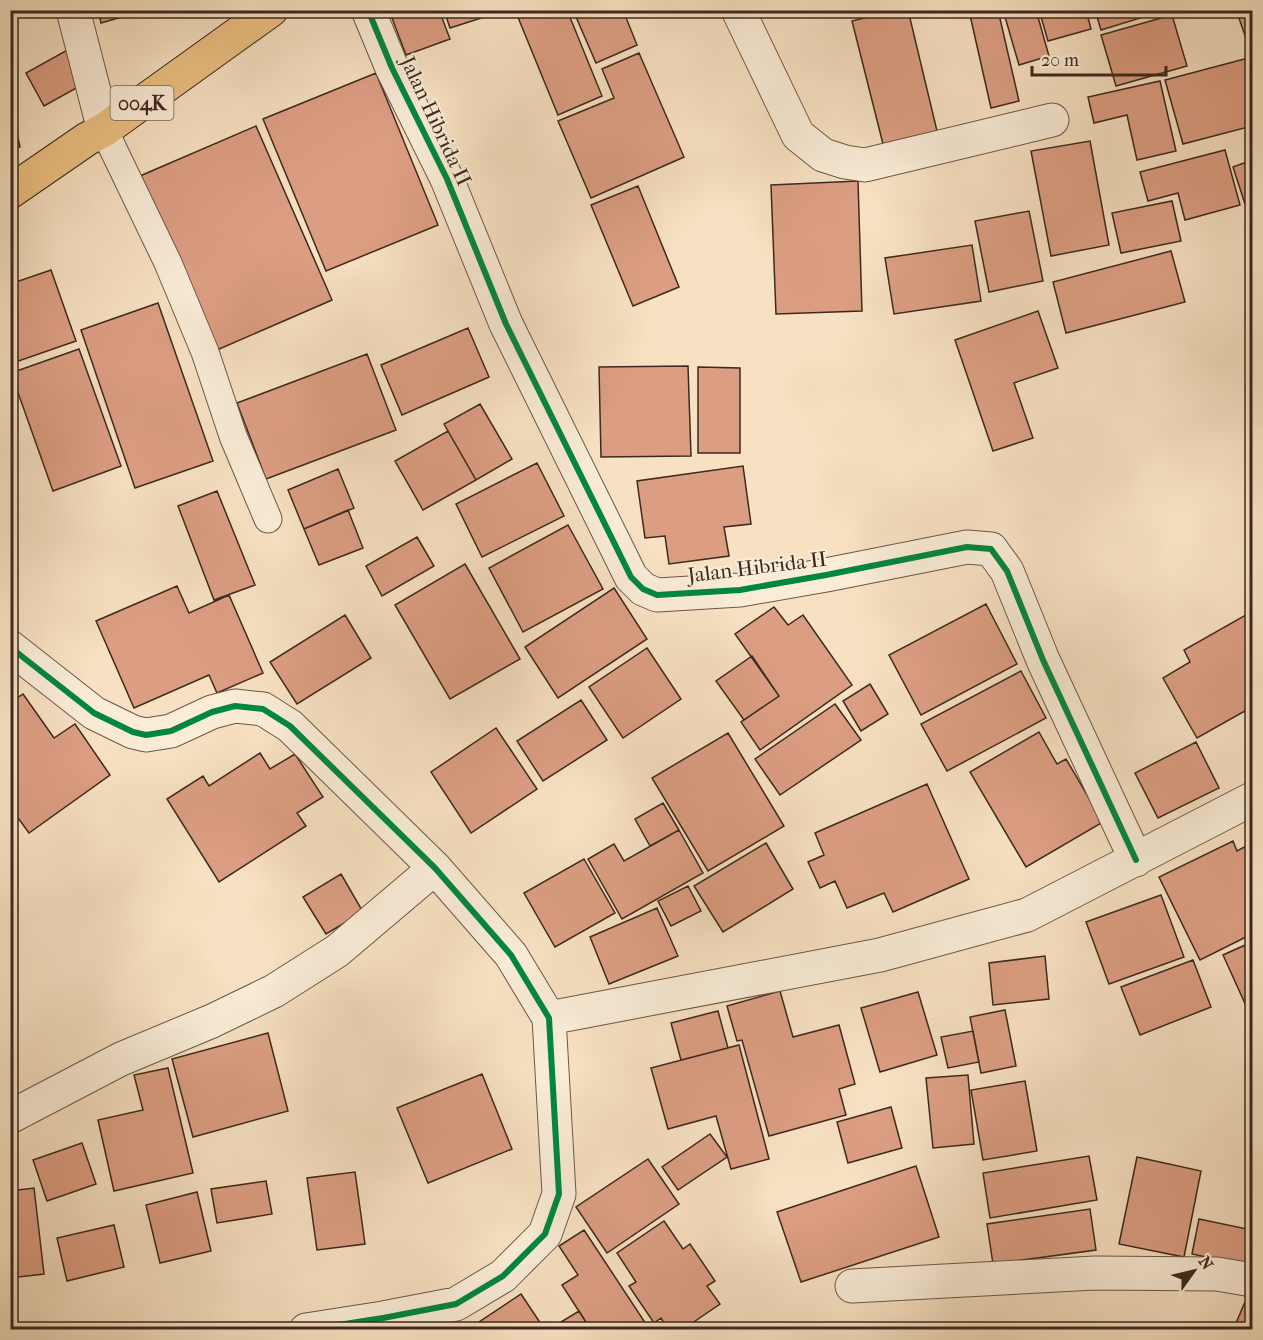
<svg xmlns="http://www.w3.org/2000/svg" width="1263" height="1340" font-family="'IM FELL French Canon',serif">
	<rect width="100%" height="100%" fill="#f7e1c2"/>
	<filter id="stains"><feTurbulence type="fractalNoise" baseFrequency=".00333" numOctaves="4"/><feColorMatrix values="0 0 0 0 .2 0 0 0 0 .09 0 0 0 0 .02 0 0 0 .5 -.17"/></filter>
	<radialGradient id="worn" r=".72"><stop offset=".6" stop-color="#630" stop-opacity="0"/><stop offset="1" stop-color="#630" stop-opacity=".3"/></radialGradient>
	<path fill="#dc9e83" stroke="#3d291e" stroke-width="1.5" d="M98,10h48l-45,13z
		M389,10h50l11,29 -44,16z
		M444,10h59v1l-53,17z
		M515,10h52l35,86 -44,19z
		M573,10h50l14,35 -41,18z
		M896,10h12l29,121 -54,13 -31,-123z
		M989,10h9l21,91 -28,7 -21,-93z
		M1003,10h33l13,46 -30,9z
		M1039,10h47l5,19 -43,12z
		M1095,10h67l1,1 -62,19z
		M1236,10h16v26l-6,2z
		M1172,15l15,51 -71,20 -15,-51z
		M71,48l18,33 -45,25 -18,-33z
		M639,53l45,104 -93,41 -33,-77 56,-23 -12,-29z
		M1252,57v69l-69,18 -18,-64z
		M376,73l62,152 -112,46 -63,-152z
		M1160,81l16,70 -39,9 -10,-45 -33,8 -6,-26z
		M10,103l10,44 -10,2z
		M256,126l76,174 -115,50 -77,-174z
		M1090,141l19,104 -58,11 -20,-105z
		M1225,150l15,55 -55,15 -7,-27 -30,8 -8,-29z
		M1252,160v42l-7,2 -12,-37z
		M858,181l4,130 -86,3 -5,-129z
		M638,186l41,101 -46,19 -42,-101z
		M1172,201l9,40 -60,12 -9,-40z
		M1029,211l14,70 -54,11 -14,-71z
		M972,245l9,56 -87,13 -9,-56z
		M1171,251l14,51 -119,31 -13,-51z
		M51,270l25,71 -66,23v-80z
		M158,303l55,158 -78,27 -54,-158z
		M1038,311l20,57 -44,15 19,55 -40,13 -38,-111z
		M468,328l21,49 -87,38 -21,-50z
		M79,349l42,117 -68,25 -42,-118z
		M367,354l29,76 -130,49 -29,-76z
		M688,366l3,90 -90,1 -2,-90z
		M698,367l42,1v85h-42z
		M480,404l32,55 -36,21 -32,-56z
		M448,431l28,49 -53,30 -28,-49z
		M537,463l27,53 -82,41 -26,-53z
		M743,466l8,58 -27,3 5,29 -60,8 -4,-28 -20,2 -8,-57z
		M338,469l16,39 -50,21 -16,-39z
		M217,491l38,94 -41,15 -36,-94z
		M348,510l15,38 -44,17 -15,-36z
		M568,525l35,64 -80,43 -34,-64z
		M417,537l17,29 -52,30 -16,-30z
		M465,564l55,95 -70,40 -55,-94z
		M177,586l12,27 40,-18 34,78 -46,20 -8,-18 -75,33 -38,-87z
		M614,588l33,51 -89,59 -33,-51z
		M986,604l31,60 -96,51 -32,-60z
		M774,607l14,18 15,-10 49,70 -92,65 -19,-28 38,-26 -44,-62z
		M1251,612l1,3v92l-55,31 -34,-60 27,-16 -6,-12z
		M345,615l26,43 -74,46 -27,-42z
		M647,648l34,51 -58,39 -34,-51z
		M752,656l27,40 -35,24 -28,-39z
		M1021,671l25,47 -99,53 -26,-47z
		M870,684l18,30 -27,17 -18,-30z
		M23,694l31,44 21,-14 35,51 -81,58 -19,-26v-104z
		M581,700l26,40 -64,41 -26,-40z
		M835,704l26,36 -81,55 -25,-36z
		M496,728l41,61 -66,44 -40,-61z
		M1039,732l18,32 9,-5 37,63 -77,45 -56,-95z
		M728,733l56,93 -76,45 -56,-93z
		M1196,742l23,46 -61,30 -23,-45z
		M260,753l10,16 25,-15 28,43 -26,16 9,13 -87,56 -52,-83 36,-23 6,10z
		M927,784l42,95 -76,33 -9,-19 -37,15 -12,-27 -15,7 -12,-26 16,-7 -9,-22z
		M663,803l16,27 -29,16 -15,-27z
		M679,830l24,43 -81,46 -34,-60 26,-15 10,17z
		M1233,841l4,10 15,-8v91l-52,26 -41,-83z
		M766,843l27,46 -70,43 -29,-46z
		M584,859l31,54 -60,34 -31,-54z
		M341,874l22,38 -37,22 -23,-37z
		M688,886l13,25 -30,15 -13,-25z
		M1161,895l23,62 -75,27 -23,-62z
		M657,908l21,48 -69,28 -19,-47z
		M1252,942v77l-29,-64z
		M1045,956l4,43 -56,6 -4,-42z
		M1193,960l18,47 -71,28 -19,-48z
		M780,991l13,46 46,-12 16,59 -16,5 7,26 -77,21 -27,-96 -5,1 -10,-35z
		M918,992l19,63 -57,17 -19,-64z
		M1005,1010l11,56 -35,7 -11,-56z
		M718,1011l10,37 -47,12 -10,-37z
		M973,1031l6,31 -31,6 -7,-31z
		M268,1033l20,78 -95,26 -21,-78z
		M739,1045l30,114 -38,10 -15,-53 -48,13 -17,-61z
		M168,1068l25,105 -79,18 -16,-71 45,-10 -9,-35z
		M482,1074l30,75 -84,34 -31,-75z
		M968,1075l6,69 -41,4 -7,-70z
		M1025,1081l12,70 -54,9 -12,-70z
		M891,1107l11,41 -54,15 -11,-41z
		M710,1134l17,23 -49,33 -16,-23z
		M82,1143l14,41 -49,17 -14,-41z
		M1089,1156l8,44 -107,18 -7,-45z
		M1137,1157l64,14 -17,86 -65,-13z
		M648,1159l31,45 -72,49 -31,-46z
		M916,1166l23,71 -138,45 -24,-70z
		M355,1172l10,72 -48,6 -10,-72z
		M266,1181l6,33 -55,9 -6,-34z
		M34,1188l10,86 -34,4v-87z
		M197,1192l14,59 -51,12 -14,-58z
		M1090,1209l6,41 -103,14 -6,-40z
		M1199,1219l53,11v37l-60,-13z
		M664,1221l19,28 7,-5 25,37 -8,5 13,18 -38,26h-14l-7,-12 -7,5 -25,-37 7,-4 -19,-29z
		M114,1225l10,42 -57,14 -10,-43z
		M584,1230l62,94 -9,6h-46l-29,-45 16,-10 -19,-29z
		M521,1294l24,36h-65l-4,-6z
		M1245,1302l7,3v25h-19z
		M579,1311l12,19h-39l-1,-2z"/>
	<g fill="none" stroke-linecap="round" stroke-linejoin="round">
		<g stroke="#6c5747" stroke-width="29">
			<path id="service" d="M104,130l64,133 37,89 28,84 35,83"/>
		</g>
		<g stroke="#6c5747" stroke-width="35">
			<path id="minor" d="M73,10l31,120
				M368,10l24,58 55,111 59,145 125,253 12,12 14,6 83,-5 86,-15 141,-28 24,2 16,22 36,89 93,200
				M738,10l60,125 25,20 22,7 20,3 187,-45
				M10,647l84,66 39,19 13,3 25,-4 41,-19 23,-6 28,3 27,17 145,142 76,87 38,63 10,176 -14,40 -42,42 -47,28 -73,14 -77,12
				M549,1018l331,-63 147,-40 225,-116
				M10,1117l111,-58 91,-38 62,-30 63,-40 98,-83
				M852,1286l243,-13 122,1 35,6"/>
		</g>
		<g stroke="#3d291e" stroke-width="35">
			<path id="primary" d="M10,192l77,-53 17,-9 167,-120"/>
		</g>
		<use href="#service" stroke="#faecd7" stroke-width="27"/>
		<use href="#minor" stroke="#faecd7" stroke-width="33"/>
		<use href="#primary" stroke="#ecc081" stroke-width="33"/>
		<g stroke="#faecd7" stroke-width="10">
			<path id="cycleway" d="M368,10l24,58 55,111 59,145 125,253 12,12 14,6 83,-5 86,-15 141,-28 24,2 16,22 36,89 93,200
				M10,647l84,66 39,19 13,3 25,-4 41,-19 23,-6 28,3 27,17 145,142 76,87 38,63 10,176 -14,40 -42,42 -47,28 -73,14 -77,12"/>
		</g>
		<use href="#cycleway" stroke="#00873e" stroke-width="6"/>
	</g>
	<g text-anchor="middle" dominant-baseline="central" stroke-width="4.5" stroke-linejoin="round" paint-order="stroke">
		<rect fill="#faecd7" stroke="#766456" stroke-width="1.5" x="110.5" y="86" width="63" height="34" rx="4.5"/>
		<g font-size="20" font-weight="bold" fill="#3d291e">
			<text x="142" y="103">004K</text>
		</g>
		<g font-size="21" fill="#3d291e" stroke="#faecd7">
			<text transform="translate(436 121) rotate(65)">Jalan Hibrida II</text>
			<text transform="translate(757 567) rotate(-7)">Jalan Hibrida II</text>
		</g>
	</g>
	<rect width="1263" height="1340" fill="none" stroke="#f7e1c2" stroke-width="36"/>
	<rect x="12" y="12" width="1239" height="1316" fill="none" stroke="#3d291e" stroke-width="3"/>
	<rect x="18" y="18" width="1227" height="1304" fill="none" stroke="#3d291e" stroke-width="1.5"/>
	<g transform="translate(1194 1271) rotate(56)" stroke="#faecd7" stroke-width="4.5" paint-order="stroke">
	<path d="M0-4.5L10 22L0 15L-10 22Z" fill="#3d291e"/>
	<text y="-9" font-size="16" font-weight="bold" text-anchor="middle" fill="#3d291e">N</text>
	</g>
	<path d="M1032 66v9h134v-9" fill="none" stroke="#3d291e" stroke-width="3"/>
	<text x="1041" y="66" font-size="18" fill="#3d291e" stroke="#faecd7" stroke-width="4.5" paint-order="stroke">20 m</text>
	<rect width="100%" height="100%" filter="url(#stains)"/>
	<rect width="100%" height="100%" fill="url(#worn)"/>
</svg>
